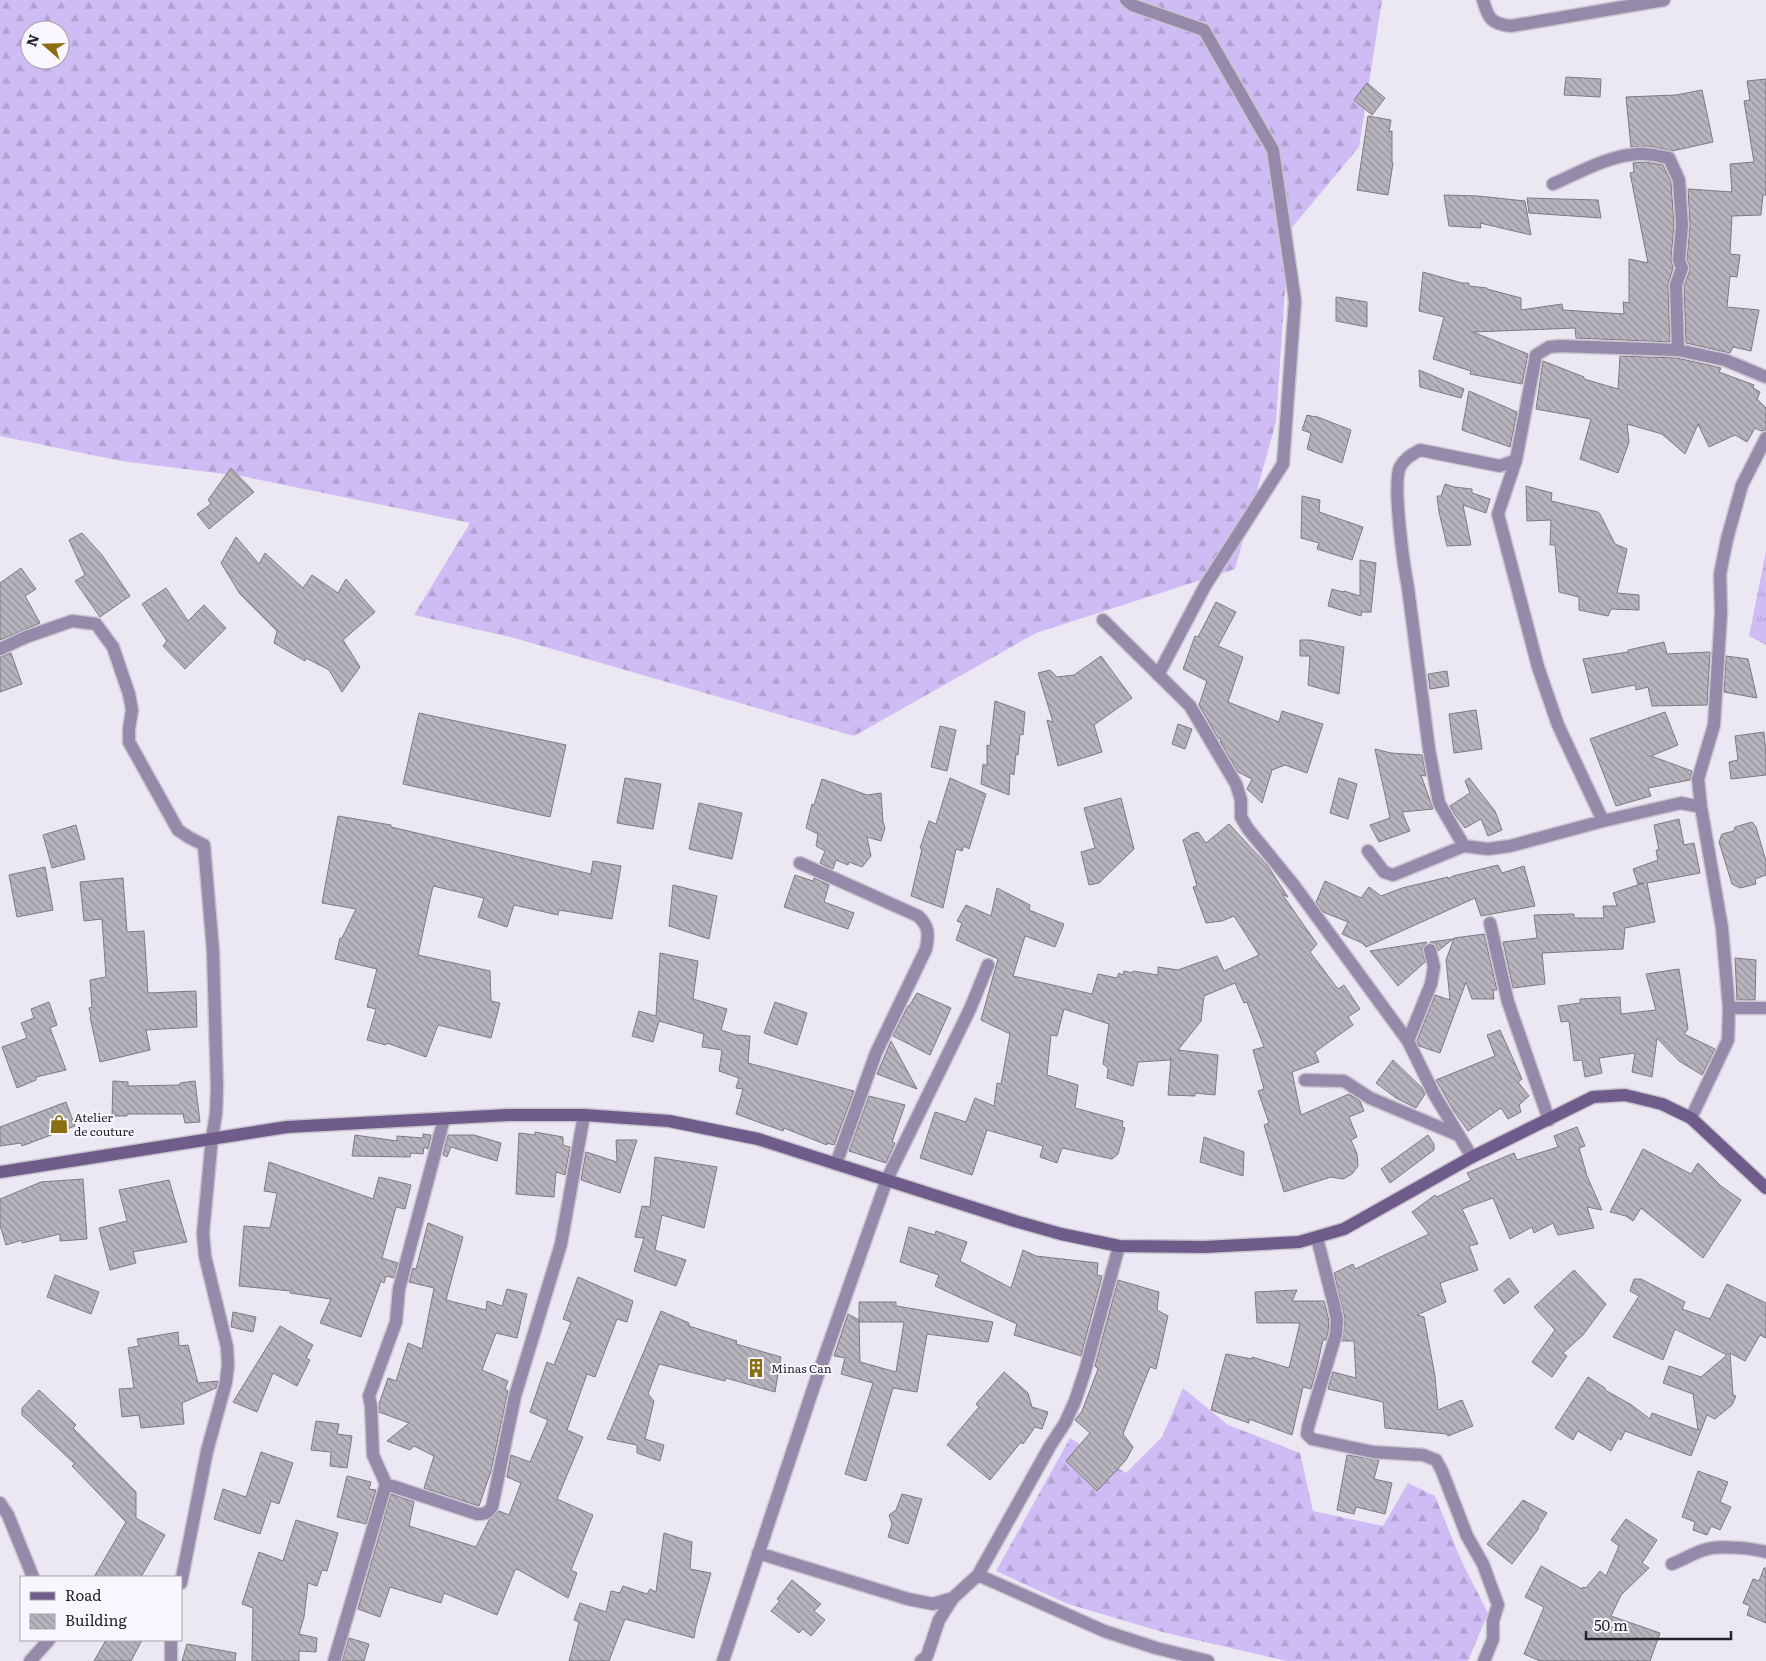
<svg xmlns="http://www.w3.org/2000/svg" width="1766" height="1661" font-family="Literata,serif">
	<defs>
		<pattern id="grass-tufts" width="24" height="20" patternUnits="userSpaceOnUse" patternTransform="scale(1.25)"><rect width="24" height="20" fill="#d0bcf4"/><path d="M3 7l-1-3M5 7V3M7 7l1-3M15 17l-1-3M17 17v-4M19 17l1-3" fill="none" stroke="#b2a1d1"/></pattern>
		<pattern id="forest-firs" width="22" height="20" patternUnits="userSpaceOnUse" patternTransform="scale(1.25)"><rect width="22" height="20" fill="#d0bcf4"/><path d="M5 1l3.5 6h-7zM16 11l3.5 6h-7z" fill="#b2a1d1"/></pattern>
		<pattern id="building-back-hatch" width="6" height="6" patternUnits="userSpaceOnUse" patternTransform="scale(1.25)"><rect width="6" height="6" fill="#b7b4be"/><path d="M-1 5l2 2M0 0l6 6M5-1l2 2" fill="none" stroke="#95929a"/></pattern>
	</defs>
	<rect width="100%" height="100%" fill="#ece8f3"/>
	<path fill="url(#grass-tufts)" d="M1766,551v94l-17,-9z"/>
	<path fill="url(#forest-firs)" fill-rule="evenodd" d="M0,0h1382l-23,147 -70,84 -13,191 -41,147 -199,64 -182,103 -340,-98 -100,-23 56,-92 -229,-47 -120,-15 -121,-25zM30,30h30v30h-30z
		M1183,1388l45,37 72,28 13,58 70,15 25,-43 27,13 26,64 27,53 -20,48h-181l-121,-28 -98,-29 -72,-33 74,-133 56,35 36,-36z"/>
	<path fill="url(#building-back-hatch)" stroke="#7d7a84" d="M1566,77l35,2 -1,18 -36,-2z
		M1766,79v116h-3l-2,20 -29,1 -2,38 10,1 -3,22 -7,-1 -3,31 32,3 -8,41 -18,-4 -3,6 -44,-10 -2,-57 6,-16 -3,-11 3,-34 -2,-36 44,3 -2,-28 24,-2 -10,-61 6,-1 -3,-19z
		M1367,83l18,15 -13,17 -18,-15z
		M1702,90l11,52 -41,9 -22,-5 -19,1 -5,-50 50,-2z
		M1368,116l23,4 -2,12 3,-1v31l1,1 -5,32 -31,-5z
		M1645,162l18,3 8,17 3,43 -3,34 2,9 -5,17 2,57 -94,-4 -1,-10 -102,4 55,22 -6,30 -52,-10 1,-3 -38,-12 11,-42 -25,-6 4,-39 39,11h7v3l18,2v1l34,9v12l41,-6 1,6 61,4 -1,-12 6,1v-44l19,4 -18,-90 4,-1 -1,-9z
		M1444,195l34,1 47,5 6,34 -51,-12 1,5 -32,-2z
		M1527,198l71,2 3,18 -72,-5z
		M1336,297l31,5v25l-31,-6z
		M1620,356l57,2 44,10 -2,4 35,13 -1,3 7,4 -3,7 9,9v22l-5,1 -6,-3 -8,14 -12,-7 -26,12 -11,-23 -13,30 -23,-20 -35,-10 2,18 -11,31 -38,-14 11,-40 -55,-10 7,-48 41,16v2l34,10z
		M1419,370l45,19 -3,9 -41,-11z
		M1469,391l48,21 -7,35 -48,-17z
		M1307,415l8,2v-1l36,14 -9,33 -35,-14 4,-16 -9,-3z
		M231,468l23,24 -45,37 -12,-15 14,-10 -3,-4z
		M1445,484l9,3 18,2v4l18,6 -4,14 -23,-8 8,40 -24,1 -8,-34 -2,-16h4z
		M1526,486l26,7 -1,8 47,11 2,2 15,30 12,5 -10,44 22,2v15l-28,-1 -3,7 -29,-6v-13l-20,-5 -4,-47h-5l1,-25 -24,1z
		M1302,496l18,4 -1,12 44,15 -11,33 -35,-11 2,-6 -18,-5z
		M82,533l20,22 28,41 -30,21 -25,-36 10,-6 -16,-35z
		M236,537l23,27 6,-11 38,35 9,-13 26,18 8,-14 29,33 -32,28 17,27 -18,25 -13,-22 -23,-12 -1,3 -31,-18 3,-12 -37,-37 -19,-31z
		M1360,560l16,3 -5,49h-9l-1,4 -33,-10 4,-17 11,3 1,-1 16,5z
		M21,568l15,21 -11,7 15,27 -40,17v-57z
		M166,588l22,33 16,-16 22,23 -41,41 -22,-23 4,-5 -25,-37z
		M1216,602l20,10 -18,34 25,11 -15,45 51,20 3,-11 41,13 -16,49 -22,-8 -13,5 -10,33 -15,-14 5,-10 -14,-7 -18,-31 1,-2 -3,-1 -19,-33 8,-24 -24,-12 12,-33 3,1z
		M1300,640h10l34,7 -5,47 -31,-9 2,-29h-10z
		M1664,642l3,12 43,-2 -3,53 -55,1 -4,-19 -12,3 -1,-5 -43,8 -9,-34 45,-7v-2z
		M11,653l11,31 -22,8v-35z
		M1101,656l31,42 -38,27 8,27 -44,14 -11,-46 6,2 -15,-49 12,-3 7,7 17,-2z
		M1726,656l22,3 9,39 -33,-6z
		M1447,671l2,15 -19,3 -2,-15z
		M995,701l30,11 -2,23 -3,-1 -2,21 -2,-1 -2,21 -4,-2 -1,22 -28,-11 2,-20 4,2v-21l3,1z
		M1476,710l6,39 -28,4 -5,-39z
		M1665,712l13,33 -27,11 41,15 -2,9 -42,8 3,8 -35,10 -26,-67z
		M419,713l147,32 -16,72 -147,-33z
		M1178,724l14,5 -7,20 -13,-5z
		M940,726l16,4 -9,41 -16,-4z
		M1764,732l2,22v21l-35,4 -2,-17 9,-2 -3,-24z
		M1375,749l16,4 31,2 4,21 -5,-1 12,34 -31,3 8,19 -31,11 -9,-17 20,-7z
		M625,778l36,6 -8,45 -36,-6z
		M950,778l36,16 -17,55 -5,-3 -2,5 -6,-2 -13,59 -32,-12 11,-47 -2,-1 9,-27 7,3z
		M1339,778l18,6 -9,35 -18,-6z
		M1469,778l26,33 7,19 -14,6 -7,-17 -16,9 -9,-12 -6,-10 20,-13 -5,-12z
		M822,779l45,16 14,-2 2,29 2,6 -4,13 -14,-4 4,19 -9,11 -13,-5 -1,3 -12,-5 -3,9 -13,-6 5,-12 -9,-5 2,-12 -12,-6 6,-24 2,1z
		M1121,798l13,51 -35,34 -10,2 -8,-33 14,-4 -11,-40z
		M699,803l43,10 -10,46 -43,-10z
		M338,816l53,9v2l200,47 2,-13 28,5 -9,53 -53,-9 -1,5 -44,-10 -7,22 -29,-10 6,-19 -51,-12 -15,69 72,16 1,30 9,2 -9,35 -53,-13 -12,32 -39,-14 -1,2 -19,-5 9,-31 -9,-2 10,-38 -42,-10 5,-21h2l14,-29 -34,-6z
		M1679,819l5,26 10,-2 6,30 -53,10 8,39 -30,6 -2,21 -81,4 3,31 -32,4 -10,-46 34,-4 -3,-23 40,-1v4h30l-1,-12h14l-4,-13 31,-10 -6,1 -5,-15 25,-9 -2,-10h3l-5,-25z
		M1752,822l4,5 10,34v14l-11,4 1,5 -16,4 -8,-4 -13,-42 3,-8 12,-3 1,-4z
		M1229,824l38,41 21,32 -6,-3 35,50 -7,8 28,37 6,-4 16,24 -12,8 5,8 -38,27 4,10 -27,10 9,43 48,-21 11,7 4,10 -15,6 8,20 -6,3 6,14 1,12 -6,8 -9,5 -12,-2 -47,15 -20,-67 5,-2 -11,-32 6,-2 -11,-39 11,-3 -17,-45 -3,1 -9,-20 -31,13 -3,25 -23,29 40,5 -3,40 -20,-2v3l-27,-1 3,-37 -1,2 -32,2 -5,24 -26,-8 1,-10 -5,-4 6,-40 -45,-15 -7,27 -6,-1 -4,40 31,10 -3,23 48,13 -1,6 3,1 -7,26 -6,5 -50,-11 -5,15 -17,-6 3,-11 -56,-16 -15,45 -52,-17 15,-46 31,10 9,-24 19,8 3,-23 4,1 9,-50 -29,-14 17,-61 -42,-19 6,-17 -5,-2 9,-16 25,11 6,-28 33,17 -1,5 35,14 -9,23 -30,-11 -12,40 79,18 6,-20 19,4 2,-5 4,2 1,-4 8,2 1,-2 25,4v-8l20,3 39,-14 7,15 35,-16 -25,-39 -12,5 -16,2 -13,-36 4,-1 -14,-46 9,-6 6,-2 8,11z
		M76,825l9,34 -33,9 -9,-33z
		M1498,865l4,8 22,-7 11,40 -54,10 -6,-18 -109,49 -4,-4 -20,-9 6,-12 -25,-10 -7,-10 9,-21 36,17 8,-11 12,9 21,-8 46,-11v2l5,-3z
		M45,867l8,43 -36,7 -8,-42z
		M795,875l18,6 1,-3 15,7 -5,17 30,11 -6,16 -64,-22z
		M123,878l4,54 17,-1 4,62 48,-2 1,36 -51,3 4,20 -50,12 -10,-45 1,-1 -2,-8 3,-1 -2,-27 16,-3 -4,-58 -18,2 -4,-39z
		M673,885l44,11 -8,43 -40,-13z
		M1484,934l13,56h-4l1,9h-22l-6,-17 -26,71 -21,-7 -2,-5 18,-46 15,5 -4,-40 8,-22z
		M1453,939l-15,12 -2,-7 -6,-2z
		M1427,942l-5,6 3,14 -27,24 -28,-35z
		M660,953l38,8 -5,38 34,10 -6,21 15,5 14,1 -2,27 106,28 -20,54 -7,-2v2l-43,-17 -1,3 -47,-17 7,-25 -7,-1 3,-10 -20,-7 3,-21 -20,-3 2,-13 -45,-13 -6,21 -21,-6 7,-25 17,5z
		M1735,958l21,2 -1,40h-18z
		M1679,969l9,60 -4,5 31,15 -13,26 -23,-14 -22,-23 -5,39 -20,-5 3,-19 -36,5 3,15 -17,4 -3,-17 -8,1 -5,-40 -8,1 -3,-16 22,-3v-4l40,-2 1,17 35,-4 -10,-36z
		M917,993l34,15 -21,47 -37,-19 15,-30h1z
		M49,1002l8,23 -7,3 16,42 -30,7v3l-19,8 -15,-41 25,-9 -6,-15 13,-5 -3,-9z
		M775,1002l32,11 -10,32 -33,-12z
		M1500,1030l22,49 -4,3 11,14 -10,9 2,7 -13,7 -7,-11 -33,23 -14,-20 -18,-31 59,-24 -8,-21z
		M891,1041l26,48 -40,-15z
		M1393,1060l29,28 3,6 -9,14 -20,-10 -20,-15z
		M113,1081l15,1v4l52,-1v-2l15,-2 5,41 -15,1 -2,-9h-56v2h-15z
		M869,1096l36,9 -13,37 3,1 -9,20 -37,-12z
		M66,1102l9,24 -53,20 -1,-3 -21,3v-19z
		M1577,1127l8,19 -6,2 8,28 15,34 -15,-3 7,21 -36,7 -5,-12 -19,10 -2,-6 -22,12 -17,-41 -31,11 16,35 -9,2 9,24 -38,13 6,19 -29,13 7,2 11,59 3,34 24,-10 11,26 -25,10 -1,-2 -62,-6 -2,-26 -55,-13 5,-17 23,6 -2,-37h-12l3,-22 -11,-46 19,-9 2,5 74,-35 -17,-22 23,-17 2,2 34,-17 -4,-7 47,-20 3,7 41,-13 -4,-11z
		M535,1132l28,5v8l7,2 -5,28 -9,-3 -2,25 -38,-3 3,-61 16,2z
		M423,1134l8,1 -3,14 -4,-2 -1,7 -12,-1 -1,4 -58,-1 3,-21 42,6v-5l26,2z
		M448,1135h26l27,8 -4,18 -46,-14 -4,10 -4,-2z
		M1428,1135l6,9v6l-44,33 -9,-14z
		M1204,1137l40,15 -1,24 -43,-14z
		M616,1140h21l-17,53 -39,-13 5,-28 31,10z
		M1643,1149l48,25 7,-11 23,23 20,14 -38,58 -62,-50 -8,13 -7,-5 -16,-4z
		M655,1157l62,10 -13,61 -42,-13 -7,35 31,10 -10,26 -42,-15 10,-33 -9,-1 7,-31 8,1z
		M269,1162l104,37 6,-22 32,8 -6,24 -9,-2 -14,51 16,5 -4,15 -8,-2 -2,7 -3,-2 -20,56 -41,-14 11,-24 -41,-6 1,-2 -52,-5 5,-60 26,2 7,-35 -13,-2z
		M83,1179l4,60 -27,2v-7l-38,9v-3l-16,5 -6,-20v-26l41,-17z
		M169,1180l18,62 -54,10 3,11 -26,7 -11,-42 28,-7 -8,-31z
		M428,1223l35,14 -17,63 40,10 1,-9 15,5 5,-17 20,5 -10,44 -21,-5 -14,37 26,11 -3,8 3,2 -17,80 -12,35 -55,-18 10,-32 -20,-10 -4,4 -23,-9 22,-18 -30,-11v-8l9,-26 8,3 12,-38 14,6 12,-61 -25,-6 4,-14 3,1z
		M909,1227l26,8 1,-4 31,11 -7,19 51,27 12,-38 13,6 62,7 -1,12 5,1 -21,80 -67,-21 3,-11 -82,-38 4,-11 -39,-13z
		M1574,1270l32,34 -23,31 -20,18 4,3 -15,21 -20,-15 23,-32 -21,-23z
		M55,1275l44,17 -8,22 -44,-17z
		M578,1277l55,24 -6,21 -10,-3 -22,58 -8,-3 -20,56 16,7 -26,62 36,16 -22,55 6,3 -9,25 -51,-29 -2,1 -18,45 -53,-22 -3,10 -51,-16 -10,30 -22,-8 33,-115 23,8 -5,24 67,21 13,-27 10,-9 10,4 12,-32 -14,-6 4,-22 19,7 18,-42 -18,-8 17,-50 7,3 17,-43 -8,-3z
		M1509,1278l10,14 -15,12 -10,-14z
		M1634,1279h7l44,23 -3,7 28,10 17,-35 39,19v35l-6,-3 -15,26 -15,-8 3,42 3,1 -4,9 -17,14 -8,-4 -16,41 -66,-25 -4,9 -3,-2 -7,13 -33,-20 -5,9 -18,-12 33,-51 17,11v2l25,14 20,15 2,-6 46,17 -5,-36 -30,-11 6,-17 32,11 26,-22 -52,-26 -12,31 -50,-23 26,-41 -9,-5z
		M1118,1280l41,12 -2,18 11,6 -12,53 -6,-2 -27,67 10,13 -7,13 -29,31 -31,-30 24,-28 -15,-13 7,-9 16,-42 -3,-3z
		M1297,1290l-5,11h32l5,20 -1,12 -2,7h-3l-6,27 -6,22 -8,-2 -11,48 -43,-16v4l-38,-13 15,-56 26,5v-2l37,11 11,-45h-43l-2,-31z
		M859,1302h37v4l97,16 -5,20 -61,-8 -10,58 -24,-4 -27,93 -21,-7 28,-91 -32,-9 4,-16 -11,-2 14,-42 11,6 1,42 36,10 8,-50h-45z
		M661,1311l28,12v3l48,15 -1,3 45,13 -6,35 -49,-14 -1,3 -66,-17 -11,30 6,7 -9,38 19,6 -4,16 -23,-8v-8l-30,-6z
		M233,1312l23,5 -3,15 -22,-5z
		M280,1326l33,19 -7,13 4,2 -13,26 -24,-13 -16,39 -24,-10z
		M178,1332l1,14 9,-1 10,38 20,-2 -2,7 -34,15 2,21 -43,4 -2,-13 -17,2 -3,-28 15,-1 -6,-40 11,-2 -2,-7z
		M1004,1372l24,21 4,14 16,5 -6,17 -7,-2 -12,17 -2,-2 -31,38 -43,-35 32,-38 -3,-3z
		M39,1390l37,35 -3,3 63,64v26l29,17 -24,42h-47l32,-55 -54,-56 3,-2 -53,-49v-7z
		M316,1421l23,3 -2,10 15,2 -5,32 -17,-2 1,-14 -20,-2z
		M261,1452l32,11 -14,41 -8,-3 -11,33 -46,-15 9,-30 23,8z
		M1347,1455l32,5 -5,19 18,4 -7,31 -29,-7 -2,7 -17,-4z
		M1698,1471l30,11 -8,20 11,5 -11,23 -9,-4 -4,9 -14,-5 2,-8 -13,-5z
		M347,1476l24,6 -2,7 7,1 -10,34 -29,-7z
		M902,1494l20,5 -14,45 -20,-7 4,-13 -3,-9 7,-5z
		M1523,1500l24,13 -9,14 1,1 -27,36 -25,-20z
		M1626,1519l31,21 -15,23 7,5 -28,27 -10,21 49,17 -10,28h-110l-16,-7 20,-47 -19,-10 16,-31 41,23 1,-2 3,1 14,-17 6,5 13,-30 -8,-6z
		M296,1520l42,13 -11,38 -5,-1 -5,16 -9,-3 -4,34 -5,17 18,4 -1,14 -17,-1v10h-47l1,-53 -11,-4 17,-52 24,9z
		M664,1533l28,9 -2,27 21,4 -15,53 -2,12 -69,-19 -16,42h-40l10,-39 -5,-2 6,-17 26,9 5,-21 9,2 3,-7 24,8 3,-5 6,3z
		M1764,1568h2v55l-19,-8 3,-9 -7,-3 10,-24 6,2z
		M792,1580l29,24 -7,7 11,9 -14,16 -8,-7 -4,4 -28,-22 9,-10 -3,-2z
		M349,1638l20,6 -5,17h-22z
		M106,1640h36l-11,21h-37z
		M187,1644l49,9 -1,8h-53z"/>
	<g fill="none" stroke-linecap="round" stroke-linejoin="round">
		<g stroke="#c8c5cf" stroke-width="15">
			<path id="minor" d="M1126,0l6,5 72,25 69,120 22,151 -12,163 -78,122 -47,89
				M1483,0c5,18 8,24 28,26l153,-26
				M1553,184c25,-11 57,-29 85,-30 10,-1 20,2 31,4l10,22 3,45 -3,35 3,8 -6,17 2,65
				M1103,620l87,86 46,78 5,16v17l7,12 45,55 115,157 26,53 38,63
				M0,649l26,-12 46,-16 24,3 17,23 16,47 3,16 -3,19v13l49,88 12,8 14,7 9,106 4,136 -1,27 -4,24 -9,95 2,23 22,91 1,18 -2,17 -19,69 -26,132
				M1603,821l-45,-96 -20,-58 -40,-153 18,-54 20,-105 13,-8 11,-1 118,4 47,10 41,17
				M1464,846l-25,-43 -10,-54 -21,-161c-4,-21 -16,-104 -8,-121 5,-9 11,-12 20,-17l80,16 16,-6
				M1368,851l16,21 9,3 71,-29 24,3 22,-3 93,-25 78,-18 20,4
				M800,863l118,53c11,10 11,18 8,33l-50,104 -40,111
				M1490,923l18,79 41,118
				M1729,1008h37
				M1408,1041l23,-57 3,-17 -4,-17
				M1305,1080l39,1 26,17 88,37
				M1691,1118l37,-78 1,-32 -7,-80 -21,-121 -3,-28 16,-54 7,-112 -1,-39 7,-35 15,-54 24,-47
				M1317,1238l17,67 3,15 -1,14 -28,93 -1,7 5,5 61,13 50,3 13,5 6,11 25,65 16,28 15,41 -5,16v18l-9,22
				M386,1484l91,30c7,0 10,0 15,-7l23,-111 46,-152 23,-129
				M0,1503l8,12 25,62
				M758,1553l150,46 25,5 20,-6 25,-23 72,-129 15,-23 10,-22 10,-30 34,-125
				M1672,1564c11,-4 21,-11 32,-14 15,-5 47,-2 62,2
				M978,1575l126,56 52,17 52,13
				M171,1640v21
				M30,1661l19,-21
				M334,1661l52,-177 -13,-29 -2,-49 -2,-10 27,-74 3,-33 45,-170
				M723,1661l91,-275 73,-207 83,-170 18,-44
				M921,1661l6,-5 12,-36 14,-22"/>
		</g>
		<g stroke="#c8c5cf" stroke-width="15">
			<path id="secondary" d="M0,1172l287,-45 221,-12h76l85,6 89,18 257,82 46,13 58,12 85,1 95,-5 45,-13 128,-72 121,-60 32,-2 37,9 29,14 75,70"/>
		</g>
		<use href="#minor" stroke="#968aab" stroke-width="12"/>
		<use href="#secondary" stroke="#6f5c8b" stroke-width="12"/>
	</g>
	<defs>
		<g id="shop-bare" transform="scale(1.5)"><path d="M-5-2.5h2.3a2.7 3.5 0 0 1 5.4 0H5L5.5 6h-11ZM-1.5-2.5h3a1.5 2.3 0 0 0-3 0Z" fill="#896f10" stroke="#f9f6ff" stroke-width="2.5" paint-order="stroke"/></g>
		<g id="building-bare" transform="scale(1.5)"><path d="M-4-6H4V6H1V3H-1V6H-4ZM-2.5-4.3h1.7v1.8h-1.7ZM.8-4.3h1.7v1.8H.8ZM-2.5-1h1.7V.8h-1.7ZM.8-1h1.7V.8H.8Z" fill="#896f10" stroke="#f9f6ff" stroke-width="2.5" paint-order="stroke"/></g>
	</defs>
	<g fill-rule="evenodd">
		<use href="#shop-bare" x="59" y="1124"/>
		<use href="#building-bare" x="756" y="1368"/>
	</g>
	<g text-anchor="middle" dominant-baseline="central" stroke-width="4" stroke-linejoin="round" paint-order="stroke">
		<g font-size="12" fill="#262429" stroke="#f9f6ff" text-anchor="start">
			<text x="74" y="1117">Atelier<tspan x="74" dy="14">de couture</tspan></text>
			<text x="771" y="1368">Minas Can</text>
		</g>
	</g>
	<rect x="20" y="1576" width="162" height="65" fill="#f9f6ff" stroke="#a5a2a9"/>
	<rect x="30" y="1592" width="25" height="8" fill="#6f5c8b" stroke="#a5a2a9"/>
	<text x="65" y="1601" font-size="15" fill="#262429">Road</text>
	<rect x="30" y="1614" width="25" height="15" fill="url(#building-back-hatch)" stroke="#a5a2a9"/>
	<text x="65" y="1626" font-size="15" fill="#262429">Building</text>
	<g transform="translate(45 45) rotate(290)"><circle r="24" fill="#f9f6ff" stroke="#a5a2a9"/>
	<path d="M0-4L9 19L0 12L-9 19Z" fill="#896f10"/>
	<text y="-8" font-size="14" font-weight="bold" text-anchor="middle" fill="#262429">N</text>
	</g>
	<path d="M1586 1631v8h145v-8" fill="none" stroke="#262429" stroke-width="2.5"/>
	<text x="1594" y="1631" font-size="15" fill="#262429" stroke="#f9f6ff" stroke-width="4" paint-order="stroke">50 m</text>
</svg>
